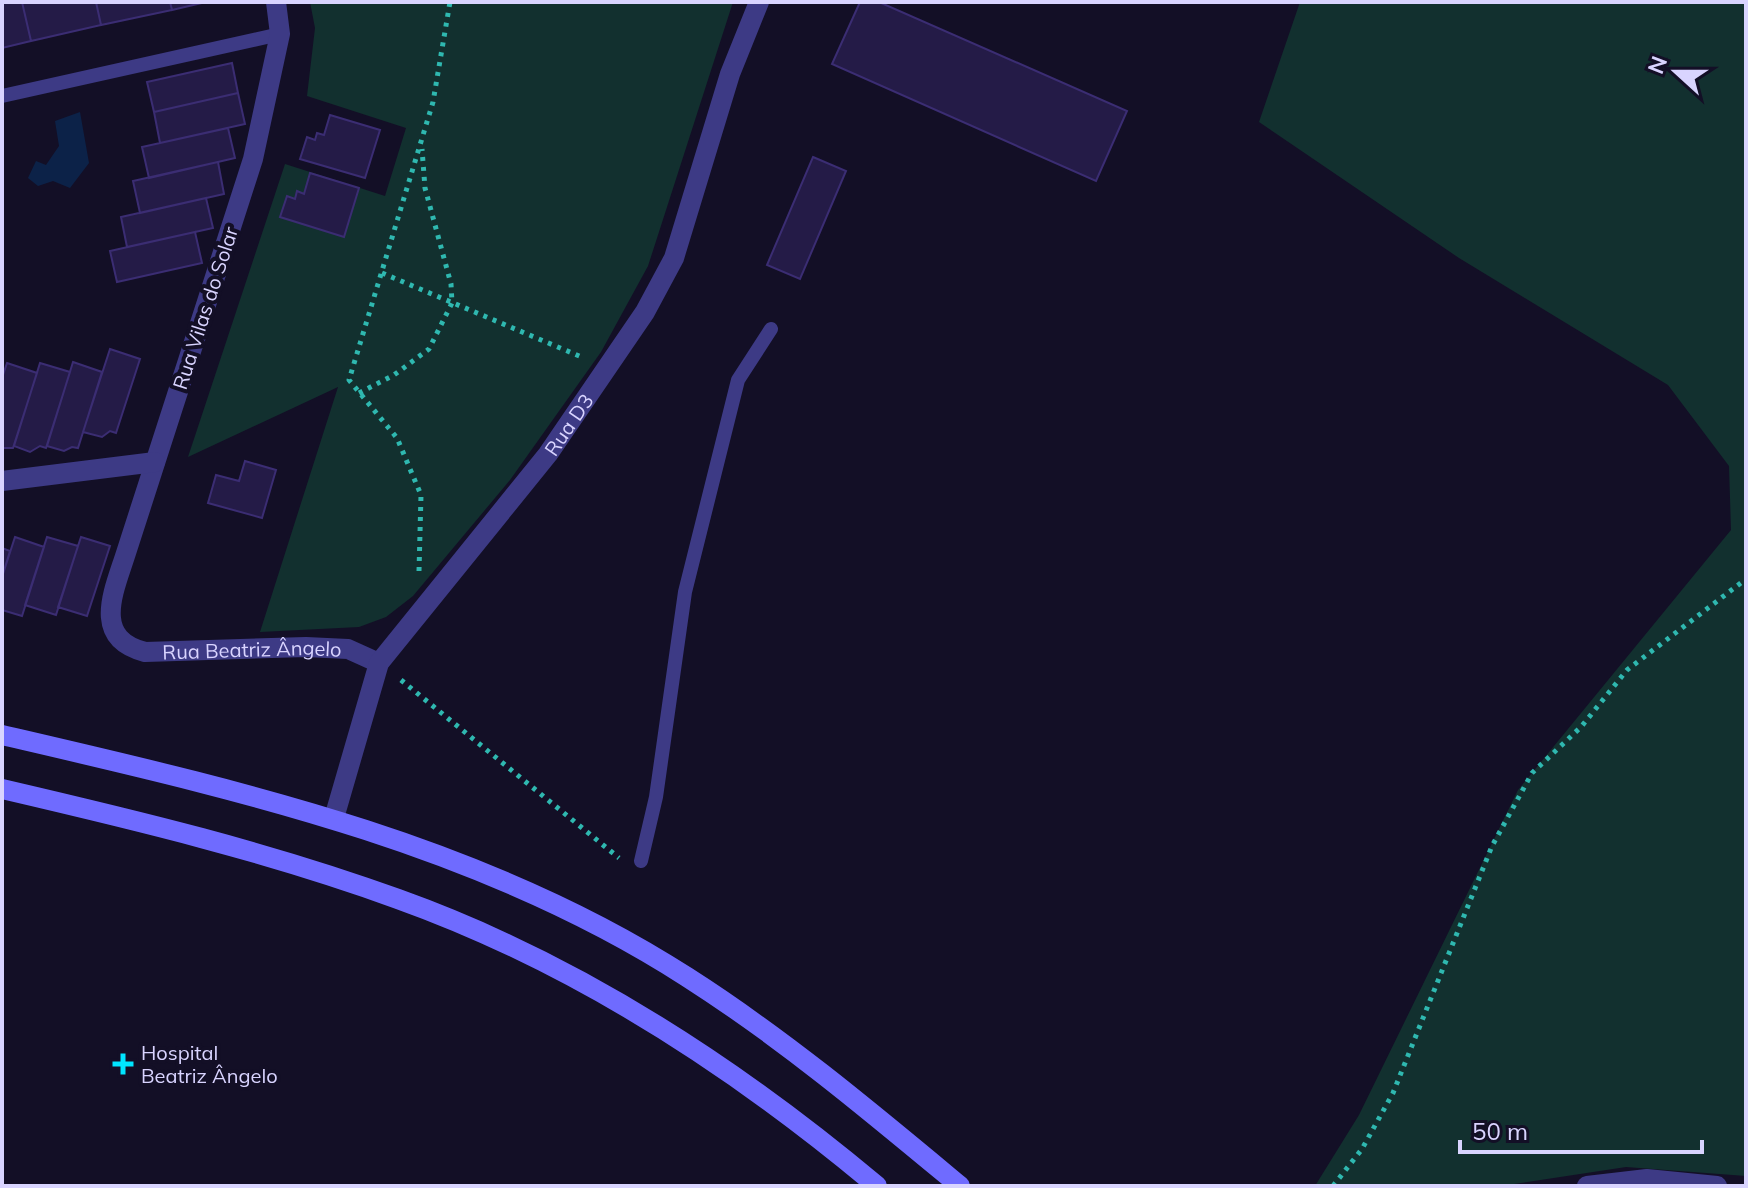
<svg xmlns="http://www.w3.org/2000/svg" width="1748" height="1188" font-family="Mulish,sans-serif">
	<rect width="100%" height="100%" fill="#130f26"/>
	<path fill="#12302f" d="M310,2h423l-85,264 -47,86 -91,128 -97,116 -27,21 -27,10 -99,5 78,-245 -150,70 97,-293 100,32 21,-68 -99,-32 8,-68z
		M1300,2h446v1174l-120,-9 -125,19h-186l44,-71 159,-325 213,-260 -2,-64 -61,-81 -209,-127 -200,-136z"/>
	<path fill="#0c2248" d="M80,112l9,51 -19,25 -17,-7 -15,5 -10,-8 8,-17 10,4 13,-19 -4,-25z"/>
	<path fill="#241b47" stroke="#3b2d73" stroke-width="2" d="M2,2h20l9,39 -29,7z
		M22,2h74l5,23 -70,16z
		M96,2h74l2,8 -71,15z
		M170,2h36l-34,8z
		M860,2h19l248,109 -31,70 -264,-117z
		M232,63l6,30 -84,19 -7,-30z
		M238,93l7,31 -85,19 -6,-31z
		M330,115l50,15 -15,48 -65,-19 7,-22 8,3 2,-7 7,2z
		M228,128l7,30 -86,20 -7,-31z
		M813,157l33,14 -46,108 -33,-14z
		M218,162l6,32 -84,19 -7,-32z
		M310,173l49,15 -15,49 -64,-20 7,-21 8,3 2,-8 7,3z
		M206,198l7,30 -86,19 -6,-30z
		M195,232l7,31 -85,19 -7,-31z
		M110,349l30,10 -24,74 -6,-2 -8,6 -19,-5z
		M73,362l29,10 -24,76 -6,-1 -8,4 -17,-5z
		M7,363l30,10 -24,75h-11v-70z
		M40,363l30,9 -24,76 -6,-2 -10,6 -16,-6z
		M245,461l31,9 -14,48 -54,-15 8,-28 23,6z
		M15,537l29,10 -22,69 -20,-6v-33z
		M47,537l31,9 -22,69 -31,-10z
		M81,537l29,9 -23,70 -29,-9z
		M2,548l8,3 -8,26z"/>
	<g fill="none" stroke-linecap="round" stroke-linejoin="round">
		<path stroke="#2fb8b0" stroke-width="5" stroke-dasharray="4 6" stroke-linecap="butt" d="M382,273l202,85
			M359,393l35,-18 35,-26 23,-46 -1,-19 -26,-96 -3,-39
			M419,571l2,-76 -24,-57 -48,-58 84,-278 17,-100
			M401,680l218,178
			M1333,1186l29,-37 31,-56 99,-247 40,-73 49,-46 46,-57 119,-91"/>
		<path stroke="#3d3a85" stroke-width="14" d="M2,96l278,-62
			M641,861l15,-64 29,-205 53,-212 33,-51"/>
		<g stroke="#3d3a85" stroke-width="20">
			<path id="s1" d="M276,2l4,32 -27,125 -127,394c-12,38 -35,85 19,99l161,-5 42,2 31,14"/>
			<path d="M2,481l153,-19"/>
			<path id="s2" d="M334,818l45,-155 169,-209 97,-142 29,-54 56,-184 29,-72"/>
			<path d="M1587,1186l60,-7 70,7"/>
		</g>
		<path stroke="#6f6bff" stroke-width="20" d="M2,735c236,55 479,109 685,242 97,62 184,135 273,209
			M2,789c133,31 267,63 396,110 176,63 336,167 479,287"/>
	</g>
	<path fill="#00e5ff" stroke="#130f26" stroke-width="3" d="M119 1052h8v8h8v8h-8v8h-8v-8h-8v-8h8z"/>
	<g text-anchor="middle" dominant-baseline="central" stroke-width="8" stroke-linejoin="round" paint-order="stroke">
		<g font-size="20" fill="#d9d4ff" stroke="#130f26">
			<text transform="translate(205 308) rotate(-72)">Rua Vilas do Solar</text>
			<text stroke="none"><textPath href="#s2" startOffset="466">Rua D3</textPath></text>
			<text stroke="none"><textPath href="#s1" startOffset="800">Rua Beatriz Ângelo</textPath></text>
		</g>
		<g font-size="20" fill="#d9d4ff" stroke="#130f26" text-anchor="start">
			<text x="141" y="1052">Hospital<tspan x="141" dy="23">Beatriz Ângelo</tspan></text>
		</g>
	</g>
	<rect width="1748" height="1188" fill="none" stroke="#d9d4ff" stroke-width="8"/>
	<g transform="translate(1676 72) rotate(291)" stroke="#130f26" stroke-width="6" paint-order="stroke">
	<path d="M0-6L14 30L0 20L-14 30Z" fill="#d9d4ff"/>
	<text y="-12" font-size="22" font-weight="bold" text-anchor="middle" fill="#d9d4ff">N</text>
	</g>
	<path d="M1460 1140v12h242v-12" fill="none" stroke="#d9d4ff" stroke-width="4"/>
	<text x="1472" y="1140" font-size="24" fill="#d9d4ff" stroke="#130f26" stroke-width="6" paint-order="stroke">50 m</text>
</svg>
